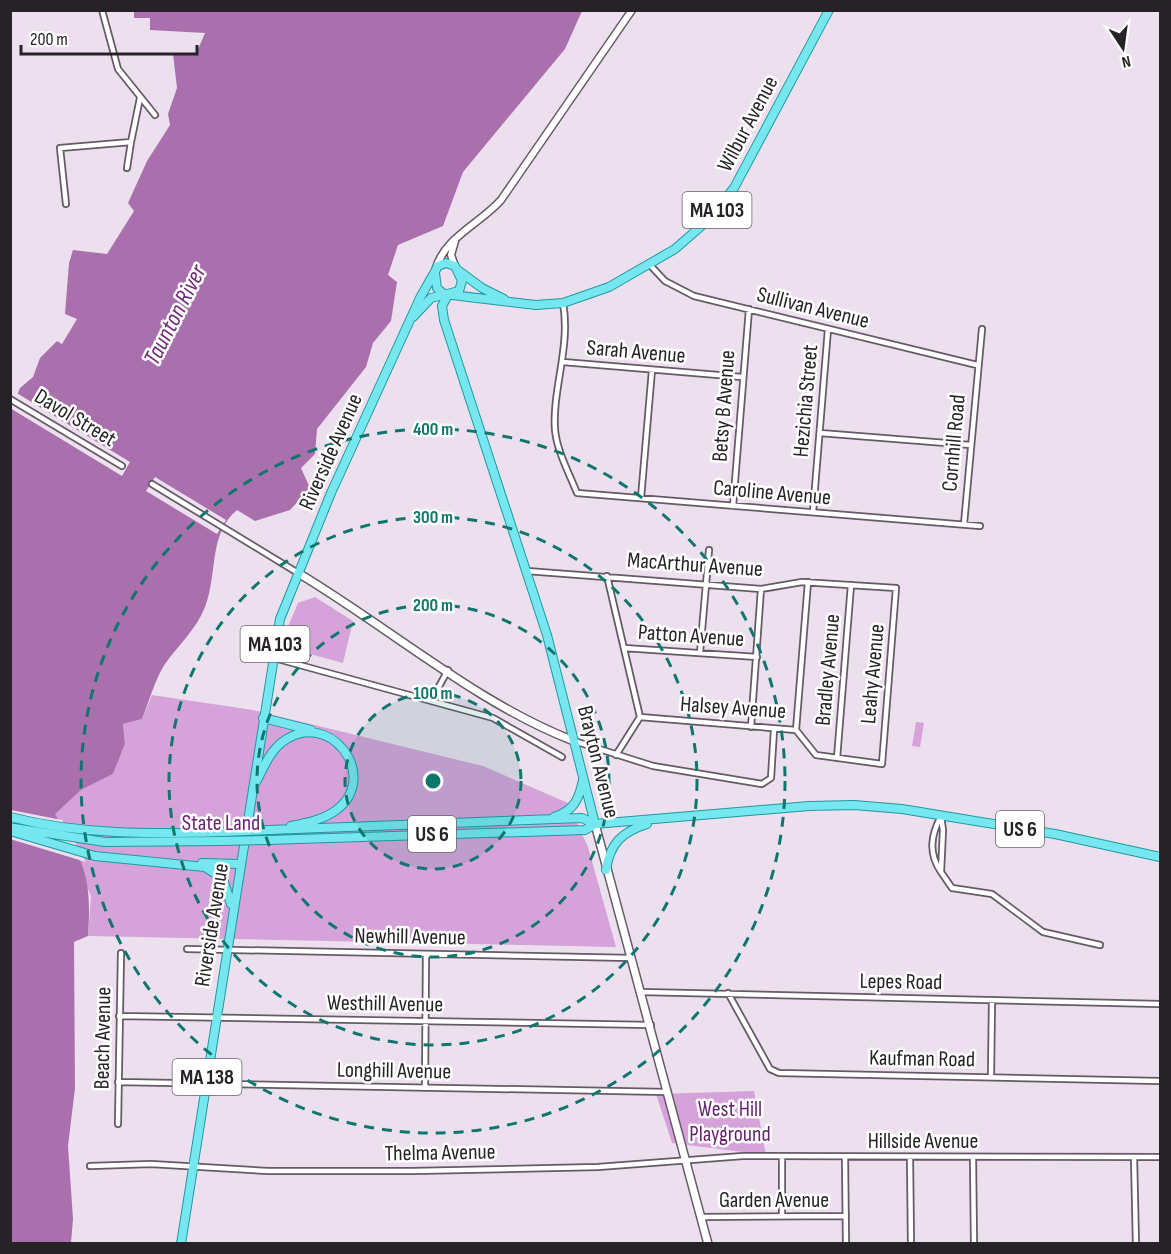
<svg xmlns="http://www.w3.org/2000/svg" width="1171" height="1254" font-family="'Sofia Sans Condensed',sans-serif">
	<rect width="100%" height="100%" fill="#ede0ee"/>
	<path fill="#d6a2da" d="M315,597l38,24 -10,42 -59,-16 3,-18 11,-26z
		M152,695l101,15 230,56 85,37 20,44 28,100 -528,-11 3,-40 -37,-82 27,-24 32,-16 12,-30 -2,-20 19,-5z
		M916,722l8,1 -4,24 -8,-1z
		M754,1091l12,64 -94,-12 -16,-49z"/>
	<path fill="#aa70ae" d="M134,11h448l-17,38 -102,123 -20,54 -45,19 -10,30 9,7 -6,39 -18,22 -7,24 -49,62 -2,25 -14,14 9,20 -20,22 -35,11 -18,-11c-29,24 -19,64 -32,97 -9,23 -26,37 -40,57 -10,15 -16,38 -23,55l-19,5 2,20 -12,30 -32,16 -26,24c30,50 37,63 33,122l-14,6 1,146 -7,58 5,73 -2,24h-60l-1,-831 10,-24 13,-11 7,-19 17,-17 5,3 15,-25 -12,-5 4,-51 4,-13 34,4 27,-43 -6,-8 19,-42 23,-36 -2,-11 9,-26 -4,-34h23l9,-21 -55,-3v-12h-16z"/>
	<path fill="#ede0ee" d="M15,392l115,70 -8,14 -112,-68z
		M155,477l71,43 -9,14 -71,-43z
		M11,810l51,10 24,42 -76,-23z"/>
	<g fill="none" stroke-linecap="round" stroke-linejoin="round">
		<g stroke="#655a66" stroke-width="8">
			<path id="minor" d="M102,10l16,59 37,46
				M127,168l4,-26
				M66,204l-6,-56 71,-6 9,-44
				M650,265l15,16 29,15 283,69
				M563,303c8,43 -11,87 -8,127 2,21 14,43 22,63l403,33
				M563,362l179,15
				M10,399l112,67
				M820,433l151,12
				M152,484l146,89
				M641,498l11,-128
				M733,506l16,-197
				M813,512l15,-183
				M964,524l18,-195
				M527,571l234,18 41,-7 94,6 -14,176 -66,-9 -20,-25 -156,-13
				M607,576l33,141 -24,38
				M624,648l133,9
				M700,653l9,-103
				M274,658l219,60 69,39
				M431,701l17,-31
				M751,727l10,-138
				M796,730l12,-148
				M574,741l79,25 109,18 9,-6 3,-48
				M837,758l14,-173
				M941,816l2,14 -2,42c-13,-19 -10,-37 0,-56z
				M941,872l11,16 40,6 51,38 57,13
				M187,949l445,9
				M641,992l519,12
				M728,993l42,76 9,4 381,8
				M119,1016l532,9
				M991,1076l1,-76
				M118,1082l550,10
				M425,1088l1,-134
				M118,1124l3,-171
				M1134,1157l2,87
				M845,1158l1,86
				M910,1158l1,86
				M973,1158l1,86
				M90,1166l61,-2 117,7h145l185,-4 145,-11 417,1
				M782,1216v-59
				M701,1217l145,-1"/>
		</g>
		<g stroke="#655a66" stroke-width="9">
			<path id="tertiary" d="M455,241l-4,14 4,11
				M436,268c9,-31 45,-45 65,-68l131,-190"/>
		</g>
		<g stroke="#655a66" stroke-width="10">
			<path id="secondary" d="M298,573c89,53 181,132 276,168
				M595,824l113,420"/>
		</g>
		<g stroke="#1f98a2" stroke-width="10">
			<path id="primary" d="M459,271l23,17 22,11
				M435,273l2,15 8,7
				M448,295l-6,11 2,14 103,315 48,189
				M452,295l84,10 27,-2 46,-16 66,-38 32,-28 27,-33 95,-178
				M263,718l48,12
				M256,782c7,-13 13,-29 25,-39 47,-38 102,34 54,68 -13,9 -29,12 -44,15
				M10,817c71,18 141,17 213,15
				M554,817c20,-6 25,-18 29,-37
				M595,824l214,-18 45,-1 48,4 153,25 105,23
				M14,828l91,14 117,-1
				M269,830l313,-12 13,6
				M10,831l85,25 110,11 18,12 8,25
				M268,840l317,-10 10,-6
				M202,863l38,1
				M606,870c4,-27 16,-38 41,-46
				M181,1244l99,-625 51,-126 89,-195 18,-32 8,-3 9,3 7,15 -3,10 -28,7 -18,19"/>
		</g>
		<use href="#minor" stroke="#fff" stroke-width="4.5"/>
		<use href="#tertiary" stroke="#fff" stroke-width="6"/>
		<use href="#secondary" stroke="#fff" stroke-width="7"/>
		<use href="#primary" stroke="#76e7ef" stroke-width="8"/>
		<g stroke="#1f98a2" stroke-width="10" stroke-linecap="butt">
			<path id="primary-bridge" d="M223,832l46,-2
				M222,841l46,-1"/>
		</g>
		<use href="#primary-bridge" stroke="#76e7ef" stroke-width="8"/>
	</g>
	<circle cx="433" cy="781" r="88" fill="#0f766e" fill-opacity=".12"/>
	<g fill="none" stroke="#0f766e" stroke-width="3" stroke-dasharray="10 8">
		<circle cx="433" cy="781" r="88"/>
		<circle cx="433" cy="781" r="176"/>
		<circle cx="433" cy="781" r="264"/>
		<circle cx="433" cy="781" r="352"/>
	</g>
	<g text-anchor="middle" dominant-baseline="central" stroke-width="5" stroke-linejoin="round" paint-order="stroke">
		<g fill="#fff" stroke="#686468" stroke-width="1.5">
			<rect x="682.5" y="192" width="69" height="36" rx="4.5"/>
			<rect x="240.5" y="626" width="69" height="36" rx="4.5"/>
			<rect x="996" y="811" width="48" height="36" rx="4.5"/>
			<rect x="408" y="816" width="48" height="36" rx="4.5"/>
			<rect x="172.5" y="1059" width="69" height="36" rx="4.5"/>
		</g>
		<g font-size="21" font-weight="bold" fill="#272227">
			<text x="717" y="210">MA 103</text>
			<text x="275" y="644">MA 103</text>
			<text x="1020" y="829">US 6</text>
			<text x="432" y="834">US 6</text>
			<text x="207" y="1077">MA 138</text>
		</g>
		<g font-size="22" fill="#272227" stroke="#fff">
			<text transform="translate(748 124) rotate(-62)">Wilbur Avenue</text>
			<text transform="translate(813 308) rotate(14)">Sullivan Avenue</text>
			<text transform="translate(636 352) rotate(5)">Sarah Avenue</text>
			<text transform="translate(806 401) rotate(-85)">Hezichia Street</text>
			<text transform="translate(724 406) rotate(-86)">Betsy B Avenue</text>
			<text transform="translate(75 418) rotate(31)">Davol Street</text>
			<text transform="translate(954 443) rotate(-85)">Cornhill Road</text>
			<text transform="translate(331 452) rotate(-66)">Riverside Avenue</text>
			<text transform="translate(772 493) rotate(5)">Caroline Avenue</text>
			<text transform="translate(695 565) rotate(4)">MacArthur Avenue</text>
			<text transform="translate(691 636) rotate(4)">Patton Avenue</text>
			<text transform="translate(828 670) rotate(-85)">Bradley Avenue</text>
			<text transform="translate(873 674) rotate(-85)">Leahy Avenue</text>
			<text transform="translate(733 708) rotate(4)">Halsey Avenue</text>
			<text transform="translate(598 762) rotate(76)">Brayton Avenue</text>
			<text transform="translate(212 925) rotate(-81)">Riverside Avenue</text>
			<text transform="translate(410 937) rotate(1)">Newhill Avenue</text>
			<text transform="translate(901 982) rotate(1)">Lepes Road</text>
			<text transform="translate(385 1004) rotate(1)">Westhill Avenue</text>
			<text transform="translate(103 1038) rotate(-89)">Beach Avenue</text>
			<text transform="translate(922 1059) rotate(1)">Kaufman Road</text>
			<text transform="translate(394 1071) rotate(1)">Longhill Avenue</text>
			<text x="923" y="1141">Hillside Avenue</text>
			<text transform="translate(440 1153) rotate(-1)">Thelma Avenue</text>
			<text x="774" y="1200">Garden Avenue</text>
		</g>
		<g font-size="22" fill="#661f6d" stroke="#fff">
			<text x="221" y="823">State Land</text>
			<text x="730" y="1109">West Hill<tspan x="730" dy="25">Playground</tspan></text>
		</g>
		<g font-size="24" font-style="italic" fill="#702976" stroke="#fff">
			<text transform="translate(175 315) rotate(-63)">Taunton River</text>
		</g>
	</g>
	<circle cx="433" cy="781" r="9" fill="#0f766e" stroke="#fff" stroke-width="3"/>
	<g font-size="18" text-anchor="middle" font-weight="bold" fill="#0f766e" stroke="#fff" stroke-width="5" stroke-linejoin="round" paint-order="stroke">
		<text x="433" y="435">400 m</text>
		<text x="433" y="523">300 m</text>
		<text x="433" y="611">200 m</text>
		<text x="433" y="699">100 m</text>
	</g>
	<rect width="1171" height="1254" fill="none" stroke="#272227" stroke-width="24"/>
	<g transform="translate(1123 48) rotate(167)" stroke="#ffffff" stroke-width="4.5" paint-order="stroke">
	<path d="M0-4.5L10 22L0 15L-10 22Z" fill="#272227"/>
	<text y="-9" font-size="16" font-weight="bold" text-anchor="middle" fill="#272227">N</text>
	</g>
	<path d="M21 45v9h176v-9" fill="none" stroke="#272227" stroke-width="3"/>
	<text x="30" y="45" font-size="18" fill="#272227" stroke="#ffffff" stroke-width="4.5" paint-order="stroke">200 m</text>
</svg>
